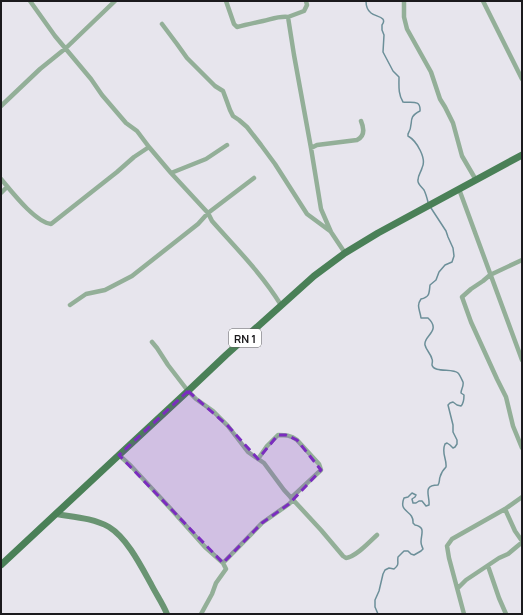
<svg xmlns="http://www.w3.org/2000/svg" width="523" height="615" font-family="Manrope,sans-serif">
	<rect width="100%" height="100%" fill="#e7e5ed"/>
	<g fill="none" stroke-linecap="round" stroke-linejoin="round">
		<path stroke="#6c8f99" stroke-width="1.5" d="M366,1c0,4 1,9 5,12 5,4 17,4 11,12v5l2,5 -1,17 10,19 6,6c0,9 -1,17 4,25 8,1 18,-3 17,9 -14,7 -5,12 -12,23v2c9,5 19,23 14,32 -1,4 -4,7 -4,12 -1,4 4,7 6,10 2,4 3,8 4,12
			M378,614l-3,-7v-7l4,-9 4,-17 2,-4 4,-2 5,1c6,-5 3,-6 4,-12l6,-6h4l3,3 3,1 7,-4 2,-2c-1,-3 -2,-4 -2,-7 0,-8 5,-15 -6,-17l-2,-2c1,-13 -15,-10 -9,-25l4,-1 4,-4 4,2 -1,2 -3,2 1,4h3l3,-2h3l4,5 3,-1c1,-9 -7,-20 9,-20 2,-3 1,-5 2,-8 1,-4 3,-7 6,-10 1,-8 -5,-14 -1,-23l2,-1 3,2 3,3 2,-1 2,-3v-4l-4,-8v-7l-5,-20 2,-2 3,-1 4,3 4,1c3,-3 3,-7 3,-11l-3,-2c0,-4 3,-7 2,-11 -1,-2 -3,-7 -5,-9 -5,-5 -24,0 -26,-8 0,-2 1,-4 0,-6 -1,-5 -6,-9 -7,-14 -2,-9 17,-14 3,-27h-7c-1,-8 -5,-12 0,-19 9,-2 8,-6 9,-14l6,-5 3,-8 6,-7 7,-3 2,-6 -1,-8 -5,-11 -2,-6 -15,-23"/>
		<path stroke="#93af98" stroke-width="4.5" d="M30,1l25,35 36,43 11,16 24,28 11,8 12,16 22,26 37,40 4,8c24,27 50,53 69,84
			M226,1l8,23 3,3c8,-2 17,-4 26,-6 9,-2 16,-5 25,-4
			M306,1l1,4 -3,6 -16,6 6,38 17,93 10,61 10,23 14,21
			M404,1v16l3,12 24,43 9,27 5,8 8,16 9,33 14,24
			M483,1l39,78
			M162,24l15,20 10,14 28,28 8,5 3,8 4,11 3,6 6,4 8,7 14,18 14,19 32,50 23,17
			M1,106l39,-37 26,-21 49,-47
			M311,148l6,-3 40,-5c8,-4 7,-12 4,-19
			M171,173l35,-14 21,-14
			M1,179c11,13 34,43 50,45l66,-52 17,-15 15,-10
			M459,189l63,171
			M1,193l6,-6
			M522,260l-32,15 -7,6 -12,8 -9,8 9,25 26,57 9,18 7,29 9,22
			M70,305l16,-11 19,-4 27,-14 47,-37 19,-15 10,-11 46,-35
			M152,342l5,6 11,17 20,26 8,8 17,12 15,15 20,26 16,11 20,27 37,40 22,26 3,2c10,-1 23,-16 31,-23
			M119,455l12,11 39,42 35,39 18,16 3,6 -10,14 -4,11 -11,20
			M258,459l9,-13 11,-11c7,0 13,0 19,5l22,24 2,6 -30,28
			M505,509l10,22 7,10
			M223,563l39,-40 27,-19 4,-4
			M488,566l11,32 7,16
			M458,588l8,-8 33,-22 9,-4 12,-10h2
			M464,614l-15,-56 -2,-12 5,-7 53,-30 17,-12"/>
		<path stroke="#699472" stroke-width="6" d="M56,514c18,3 37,4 53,13 18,11 32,39 42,57 5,10 12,20 16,30"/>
		<path stroke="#4a8057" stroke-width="7" d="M1,565l118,-110 69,-64 38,-36 88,-79 31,-23 33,-20 144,-78"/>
	</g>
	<path fill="#7b2cbf" fill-opacity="0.2" stroke="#7b2cbf" stroke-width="3" stroke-dasharray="8 5" stroke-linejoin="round" d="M188,391l40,35 30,33 20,-24h8l11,5 24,30 -32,34 -27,19 -39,40 -104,-108z"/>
	<g text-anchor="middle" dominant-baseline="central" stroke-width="3.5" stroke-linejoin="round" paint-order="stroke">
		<rect fill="#fff" stroke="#5f5f61" stroke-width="1" x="229" y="329" width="32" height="18" rx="3"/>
		<g font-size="11" font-weight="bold" fill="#1b1a1d">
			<text x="245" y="338">RN 1</text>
		</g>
	</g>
	<rect width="523" height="615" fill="none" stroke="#1b1a1d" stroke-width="4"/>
</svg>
